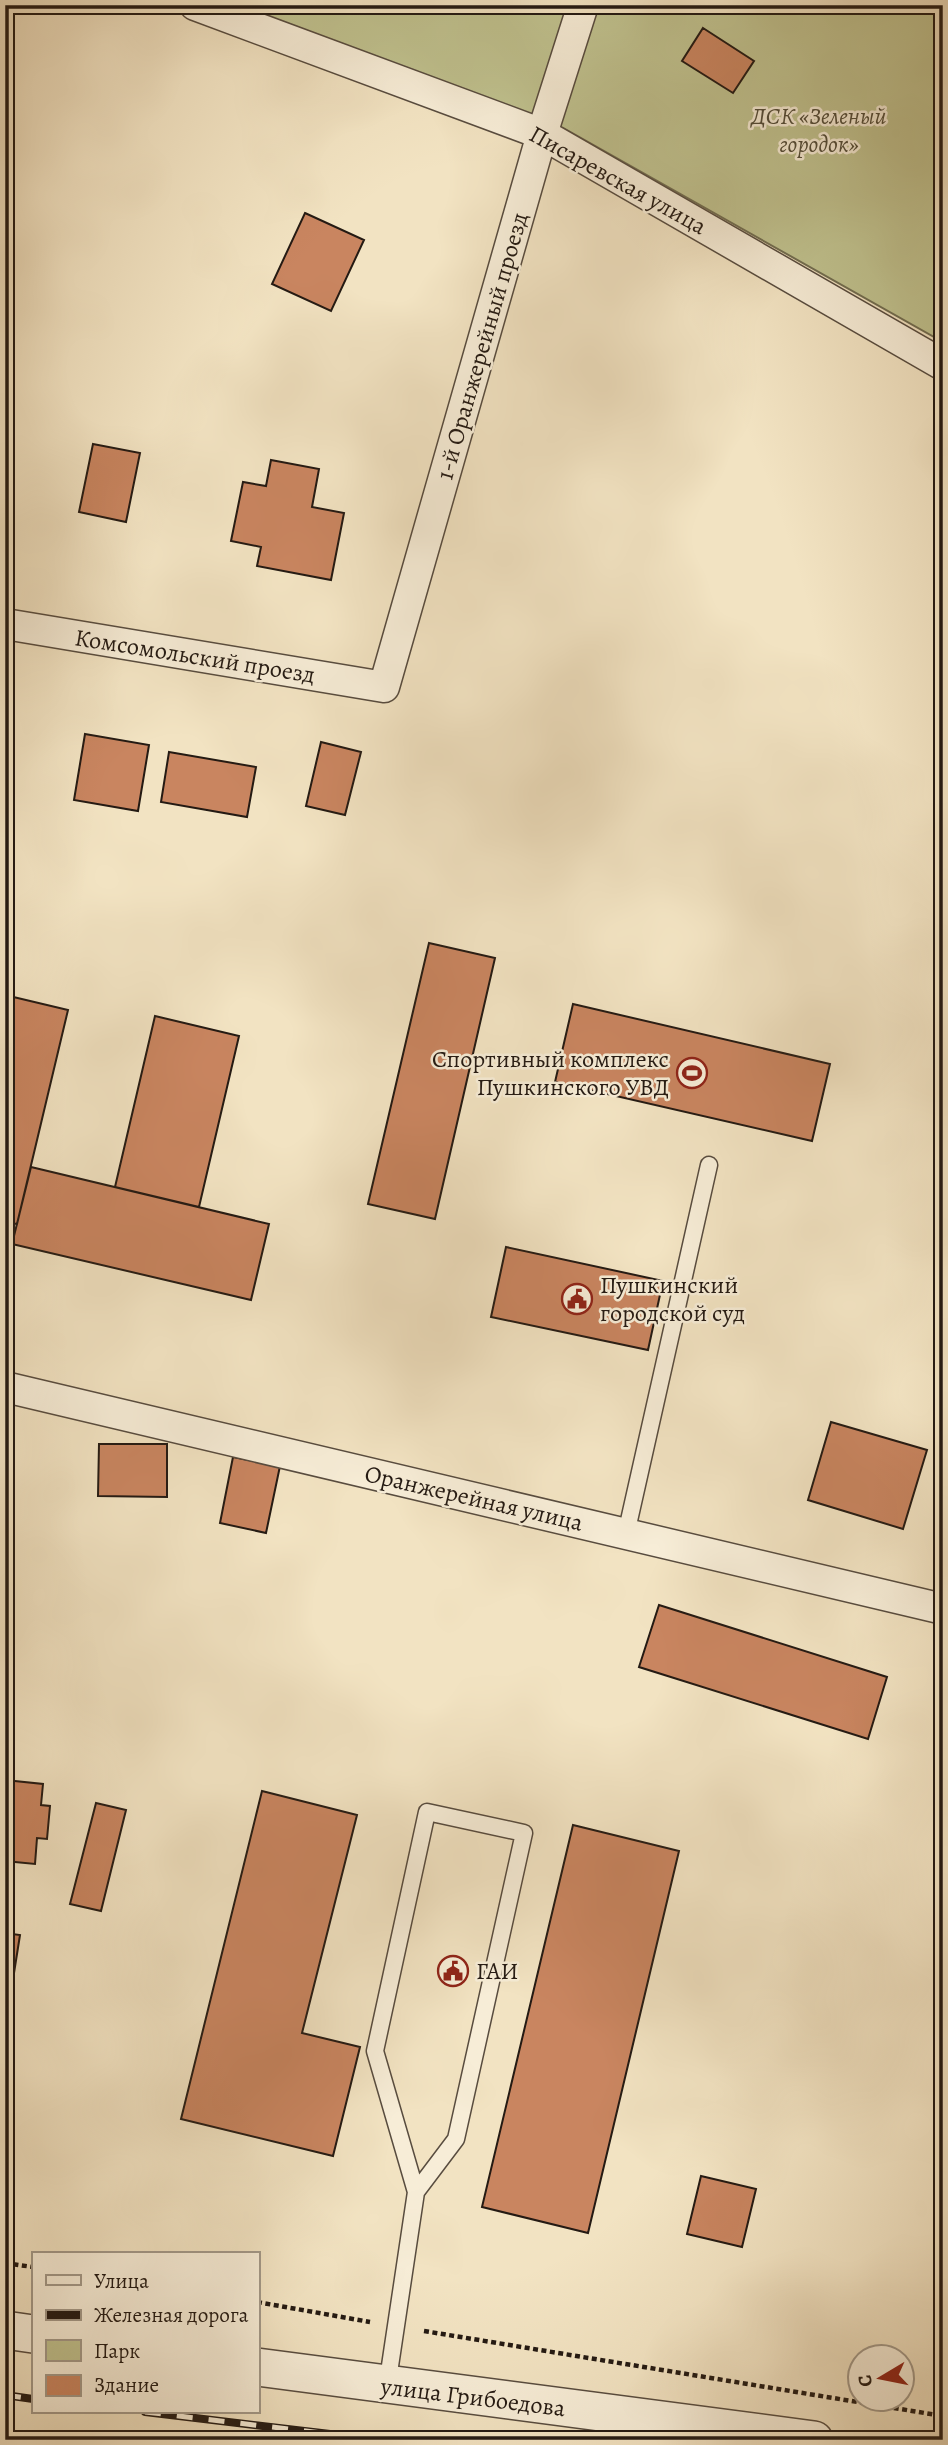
<svg xmlns="http://www.w3.org/2000/svg" width="948" height="2445" font-family="Alegreya,serif">
	<rect width="100%" height="100%" fill="#f2e3c2"/>
	<filter id="stains"><feTurbulence type="fractalNoise" baseFrequency=".00286" numOctaves="4"/><feColorMatrix values="0 0 0 0 .2 0 0 0 0 .09 0 0 0 0 .02 0 0 0 .5 -.17"/></filter>
	<radialGradient id="worn" r=".72"><stop offset=".6" stop-color="#630" stop-opacity="0"/><stop offset="1" stop-color="#630" stop-opacity=".3"/></radialGradient>
	<path fill="#c0c28f" stroke="#726e51" stroke-width="2" d="M236,5h707v337l-380,-214z"/>
	<path fill="#c98560" stroke="#241a13" stroke-width="2" d="M703,28l51,33 -21,32 -51,-32z
		M305,213l59,27 -33,71 -59,-27z
		M93,444l47,9 -14,69 -47,-10z
		M271,460l48,9 -7,38 32,6 -13,67 -74,-14 4,-19 -30,-6 12,-59 23,4z
		M5,701l5,1 -5,31z
		M85,734l64,11 -11,66 -64,-11z
		M321,742l40,10 -16,63 -39,-9z
		M169,752l87,15 -9,50 -86,-15z
		M429,943l66,15 -60,261 -67,-15z
		M5,995l63,15 -51,214 -12,-2z
		M573,1004l257,60 -18,77 -257,-59z
		M155,1016l84,20 -40,171 -84,-20z
		M31,1167l238,57 -18,76 -239,-56z
		M506,1247l157,34 -15,69 -157,-33z
		M831,1422l96,28 -24,79 -95,-29z
		M99,1444h68v53l-69,-1z
		M233,1457l47,9 -14,67 -46,-10z
		M659,1605l228,72 -19,62 -229,-72z
		M5,1780l38,4 -2,21 9,1 -3,33 -10,-1 -2,26 -30,-3z
		M262,1791l95,24 -55,218 58,14 -27,109 -152,-37z
		M96,1803l30,7 -25,101 -31,-7z
		M573,1825l106,26 -91,382 -106,-26z
		M5,1933l15,2 -15,95z
		M701,2176l55,13 -14,58 -55,-13z"/>
	<g fill="none" stroke-linecap="round" stroke-linejoin="round">
		<g stroke="#584c3f" stroke-width="19">
			<path id="service" d="M626,1534l83,-369
				M387,2386l29,-194 -41,-141 52,-239 97,21 -68,306 -40,53"/>
		</g>
		<g stroke="#584c3f" stroke-width="33">
			<path id="minor" d="M195,5l347,129 401,231
				M5,624l379,63 158,-553 41,-129
				M5,1387l938,222"/>
		</g>
		<g stroke="#584c3f" stroke-width="40">
			<path id="tertiary" d="M5,2330l28,4
				M257,2367l557,73"/>
		</g>
		<path stroke="#241a13" stroke-width="4.5" stroke-dasharray="5 3.5" stroke-linecap="butt" d="M5,2263l28,4
			M257,2302l113,20
			M424,2331l519,85"/>
		<use href="#service" stroke="#f7edd7" stroke-width="16"/>
		<use href="#minor" stroke="#f7edd7" stroke-width="30"/>
		<use href="#tertiary" stroke="#f7edd7" stroke-width="37"/>
		<g stroke="#241a13" stroke-width="8">
			<path id="rail" d="M5,2395l28,4
				M145,2412l236,28
				M5,2436l29,4"/>
		</g>
		<use href="#rail" stroke="#f7edd7" stroke-width="5" stroke-dasharray="16" stroke-linecap="butt"/>
	</g>
	<defs>
		<g id="stadium-ring" transform="scale(1.575)"><circle r="9.5" fill="#f7edd7" stroke="#8f2418" stroke-width="1.5"/><path d="M0-5a6.5 5 0 1 0 0 10a6.5 5 0 1 0 0-10ZM-3.5-1.8h7v3.6h-7Z" fill="#8f2418"/></g>
		<g id="civic-ring" transform="scale(1.575)"><circle r="9.5" fill="#f7edd7" stroke="#8f2418" stroke-width="1.5"/><path d="M-.6-6.5H3V-4.5H.6V-3L4-1V1h2V6H-6V1h2V-1L-.6-3ZM-1.2 2.5V6h2.4V2.5Z" fill="#8f2418"/></g>
	</defs>
	<g fill-rule="evenodd">
		<use href="#stadium-ring" x="692" y="1073"/>
		<use href="#civic-ring" x="577" y="1299"/>
		<use href="#civic-ring" x="453" y="1971"/>
	</g>
	<g text-anchor="middle" dominant-baseline="central" stroke-width="5" stroke-linejoin="round" paint-order="stroke">
		<g font-size="24" font-style="italic" fill="#534c38" stroke="#f7edd7">
			<text x="819" y="116">ДСК «Зеленый<tspan x="819" dy="28">городок»</tspan></text>
		</g>
		<g font-size="24" fill="#241a13" stroke="#f7edd7">
			<text transform="translate(618 180) rotate(29)">Писаревская улица</text>
			<text transform="translate(482 346) rotate(-74)">1-й Оранжерейный проезд</text>
			<text transform="translate(195 656) rotate(9)">Комсомольский проезд</text>
			<text transform="translate(474 1498) rotate(13)">Оранжерейная улица</text>
			<text transform="translate(473 2397) rotate(7)">улица Грибоедова</text>
		</g>
		<g font-size="24" fill="#241a13" stroke="#f7edd7" text-anchor="start">
			<text x="669" y="1059" text-anchor="end">Спортивный комплекс<tspan x="669" dy="28">Пушкинского УВД</tspan></text>
			<text x="600" y="1285">Пушкинский<tspan x="600" dy="28">городской суд</tspan></text>
			<text x="476" y="1971">ГАИ</text>
		</g>
	</g>
	<rect width="948" height="2445" fill="none" stroke="#f2e3c2" stroke-width="28"/>
	<rect x="7" y="7" width="934" height="2431" fill="none" stroke="#241a13" stroke-width="3.5"/>
	<rect x="14" y="14" width="920" height="2417" fill="none" stroke="#241a13" stroke-width="2"/>
	<rect x="32" y="2252" width="228" height="161" fill="#f7edd7" stroke="#a39989" stroke-width="2"/>
	<rect x="46" y="2275" width="35" height="10" fill="#f7edd7" stroke="#a39989" stroke-width="2"/>
	<text x="94" y="2288" font-size="21" fill="#241a13">Улица</text>
	<rect x="46" y="2310" width="35" height="10" fill="#241a13" stroke="#a39989" stroke-width="2"/>
	<text x="94" y="2322" font-size="21" fill="#241a13">Железная дорога</text>
	<rect x="46" y="2340" width="35" height="21" fill="#c0c28f" stroke="#a39989" stroke-width="2"/>
	<text x="94" y="2358" font-size="21" fill="#241a13">Парк</text>
	<rect x="46" y="2375" width="35" height="21" fill="#c98560" stroke="#a39989" stroke-width="2"/>
	<text x="94" y="2392" font-size="21" fill="#241a13">Здание</text>
	<g transform="translate(881 2378) rotate(260)"><circle r="33" fill="#f7edd7" stroke="#a39989" stroke-width="2"/>
	<path d="M0-5L12 26L0 18L-12 26Z" fill="#8f2418"/>
	<text y="-10" font-size="19" font-weight="bold" text-anchor="middle" fill="#241a13">С</text>
	</g>
	<rect width="100%" height="100%" filter="url(#stains)"/>
	<rect width="100%" height="100%" fill="url(#worn)"/>
</svg>
